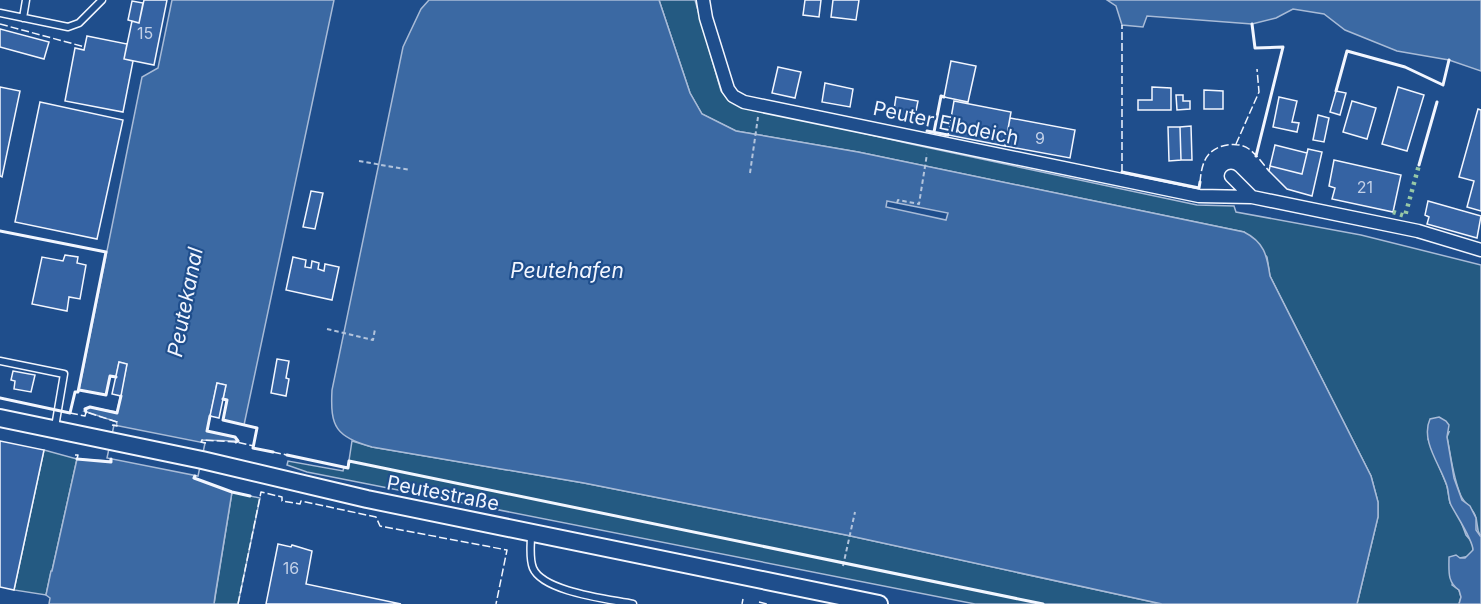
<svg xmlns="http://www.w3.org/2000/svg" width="1481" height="604" font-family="Inter,sans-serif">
	<rect width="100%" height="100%" fill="#1f4e8c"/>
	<path fill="#245a82" stroke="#a8bbd7" stroke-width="1.5" d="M659,0h36l26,91 9,10 13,5 168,38 286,61 37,1 2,6 125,23 120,30v272c-6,-9 -2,-13 -6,-22 -3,-7 -11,-12 -14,-19 -8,-18 -10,-39 -14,-59l2,-5 -21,7 19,47 3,17 9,13 7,19 7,8v7l-3,6 -10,2 -8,27 7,5 2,7 -2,7h-102l21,-87v-15l-7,-26 -101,-200 -3,-19 -23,-25 -386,-80 -122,-21 -34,-17 -12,-21z
		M352,441l20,6 212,36 262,52 316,69h-187l-668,-132 -20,-7 1,-4 55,10 1,-4h4z
		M44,450l33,9 -25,112 -1,1 -5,23 -32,-5z
		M232,492l28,6 -22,106h-24z"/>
	<path fill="#3b69a3" stroke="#a8bbd7" stroke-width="1.5" d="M172,0h162l-90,425 -21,-5 4,-19 -4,-2 3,-14 -9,-2 -10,48 28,6 3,4 -36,-1 -8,38 38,14 -17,104 -1,8h-165l1,-6 -4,-3 5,-24h1l25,-112 34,2 6,-39 -33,-11 6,-4 27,5 10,-48 -8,-2 -3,15h-6l-4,18 -27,-5 63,-313 16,-9z
		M429,0h230l31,93 12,21 34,17 122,21 386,80c20,10 23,23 26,44l101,200 7,26v15l-21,87h-195l-316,-69 -262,-52 -212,-36c-36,-11 -42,-19 -40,-57l71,-343 18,-38z
		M1107,0h374v71l-32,-11 -52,-9 -52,-21 -21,-16 -31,-5 -17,9 -24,6 -105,-8 -4,11 -21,-2 -6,-19z
		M1439,417l7,4 3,4 -2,12 7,41 8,22 8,6 6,12v12l5,7v67h-22l2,-7 -2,-7c-12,-8 -10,-19 -10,-33l7,-2 4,3h5l8,-8c0,-10 -17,-35 -22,-45 -3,-6 -2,-13 -4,-19 -6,-20 -27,-45 -17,-67z"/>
	<path fill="#1f4e8c" stroke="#a8bbd7" stroke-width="1.5" d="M887,201l61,12 -2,7 -60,-13z
		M114,425l91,18 -7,33 -91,-18z"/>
	<path fill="#3563a3" stroke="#f2f6ff" stroke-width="1.5" d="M144,0h23l-13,65 -30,-6 8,-38 7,2z
		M805,0h16l-2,17 -16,-2z
		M833,0h26l-3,20 -25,-3z
		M132,1l11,2 -4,20 -11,-3z
		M0,29l49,13 -5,17 -44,-12z
		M87,36l40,8 -3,15 9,2 -10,51 -58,-11 10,-53 9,2z
		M951,61l25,5 -8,36 -24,-5z
		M778,67l23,5 -6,26 -23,-5z
		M825,83l28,6 -3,18 -28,-5z
		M0,87l20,4 -18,86 -2,-1z
		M1152,87l19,1v22h-33v-10h14z
		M1398,87l26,8 -17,56 -25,-7z
		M1204,90l19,1v18h-19z
		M1336,91l10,2 -6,22 -10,-3z
		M1176,95h7v6h7v8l-13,1z
		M896,97l22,4 -4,20 -21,-4z
		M1279,97l18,4 -5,21 7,1 -2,9 -24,-5z
		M954,101l57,11 -6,34 -57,-11z
		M1352,101l24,7 -9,31 -24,-7z
		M40,102l83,18 -26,119 -82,-17z
		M1478,109l3,1v101l-14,-4 7,-26 -15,-4z
		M1318,115l11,3 -5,24 -11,-2z
		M1010,118l65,12 -5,28 -65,-12z
		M1191,126l1,34h-11l-1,-33z
		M1168,127h12l1,33 -12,1z
		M1275,145l32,8 -5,21 -32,-8z
		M1308,149l14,3 -10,44 -25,-7 -18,-18 1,-5 32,8z
		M1334,160l67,15 -8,37 -61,-13 3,-11 -6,-2z
		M311,191l12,2 -8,36 -12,-2z
		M1428,201l53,15 -4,22 -50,-14 2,-7 -4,-2z
		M65,255l13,2 -1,6 9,2 -6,34 -11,-2 -2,14 -35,-7 10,-47 21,4z
		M293,257l13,3 -1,7 6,1 1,-7 7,2 -1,6 6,2 1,-7 14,3 -7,33 -46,-10z
		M277,359l12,2 -3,17 3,1 -3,17 -15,-3z
		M119,362l8,2 -6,32 -9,-2z
		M13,371l22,4 -4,17 -17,-3 1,-8 -4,-1z
		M217,383l9,2 -7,33 -9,-2z
		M0,441l44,9 -30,140 -14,-3z
		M278,544l13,3 1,-2 20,6 -6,33 95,20h-135z"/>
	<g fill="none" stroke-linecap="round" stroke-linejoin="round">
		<g stroke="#f2f6ff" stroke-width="9">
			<path id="service" d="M0,13l68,14 11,-4 23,-23
				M23,18l3,-18
				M0,361l64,13 -9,53
				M531,535c0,11 -2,23 2,33 10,24 76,31 100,36"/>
		</g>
		<g stroke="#f2f6ff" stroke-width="15">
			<path id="minor" d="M703,0l3,18 22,71 5,7 11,6 455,94 53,1
				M1231,176l21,21 166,34 63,19"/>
		</g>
		<g stroke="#f2f6ff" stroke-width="20">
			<path id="tertiary" d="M0,418l202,42 165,39 512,105"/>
		</g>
		<path stroke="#b3c4dc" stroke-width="2" stroke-dasharray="4.5 3" stroke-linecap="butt" d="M359,161l51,9
			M750,173l8,-56
			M897,203l1,-3 21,4 8,-50
			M327,329l46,11 2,-11
			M843,566l12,-54"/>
		<use href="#service" stroke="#1f4e8c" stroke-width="6"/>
		<use href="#minor" stroke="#1f4e8c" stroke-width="12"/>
		<use href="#tertiary" stroke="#1f4e8c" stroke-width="16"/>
		<path stroke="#97c8a6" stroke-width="4.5" stroke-dasharray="3 4.5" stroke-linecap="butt" d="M1393,212l12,4 14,-51"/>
		<path stroke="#f2f6ff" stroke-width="1.5" stroke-dasharray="8 3" stroke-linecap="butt" d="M0,24l85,23
			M1236,144l23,-52 -2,-23
			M1122,172v-147
			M1200,182c1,-9 2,-20 9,-28 9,-10 29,-13 40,-5 8,6 14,15 20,22
			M70,413l15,3 1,-4 31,10v4l-5,-1
			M206,443l-5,-1 1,-2 34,2 18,4
			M273,452l14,3
			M75,455h3l-1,4
			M759,602l8,2
			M238,604l23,-112 21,5v4l18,3 1,-3 75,16 4,9 127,24 -11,54
			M742,604l1,-5"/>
		<path stroke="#f2f6ff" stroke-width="3" d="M1252,24l3,24 28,-1 -27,109
			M1336,91l11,-40 58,16 38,18 6,-25
			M927,131l21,4
			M934,132l7,-36 3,1
			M1419,165l18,-63
			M1122,172l77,16 1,-6
			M0,231l106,21 -28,140h-3l-5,21 -70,-15
			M79,390l27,5 4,-19 6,1
			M223,399l4,1 -4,20 34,8 -4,20 20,4
			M86,412l-1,-3 5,-2 27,6 4,-17
			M210,416l-3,15 28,6 3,4 -2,1
			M287,455l61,13 1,-7 694,143
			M77,459l34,3v-3
			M195,476l-1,2 38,14 18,4"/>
	</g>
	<g text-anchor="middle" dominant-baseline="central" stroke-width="4.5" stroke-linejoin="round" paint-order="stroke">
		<g font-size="16" fill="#c3d1e8">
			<text x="145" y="33">15</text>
			<text x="1040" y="138">9</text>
			<text x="1365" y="187">21</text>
			<text x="291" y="568">16</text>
		</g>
		<g font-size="20" fill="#f2f6ff" stroke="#1f4e8c">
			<text transform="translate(946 123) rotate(12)">Peuter Elbdeich</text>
			<text transform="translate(443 493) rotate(11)">Peutestraße</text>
		</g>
		<g font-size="21" font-style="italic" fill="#f2f6ff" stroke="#1f4e8c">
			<text x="567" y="270">Peutehafen</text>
			<text transform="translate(185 302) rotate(-79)">Peutekanal</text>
		</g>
	</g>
</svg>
